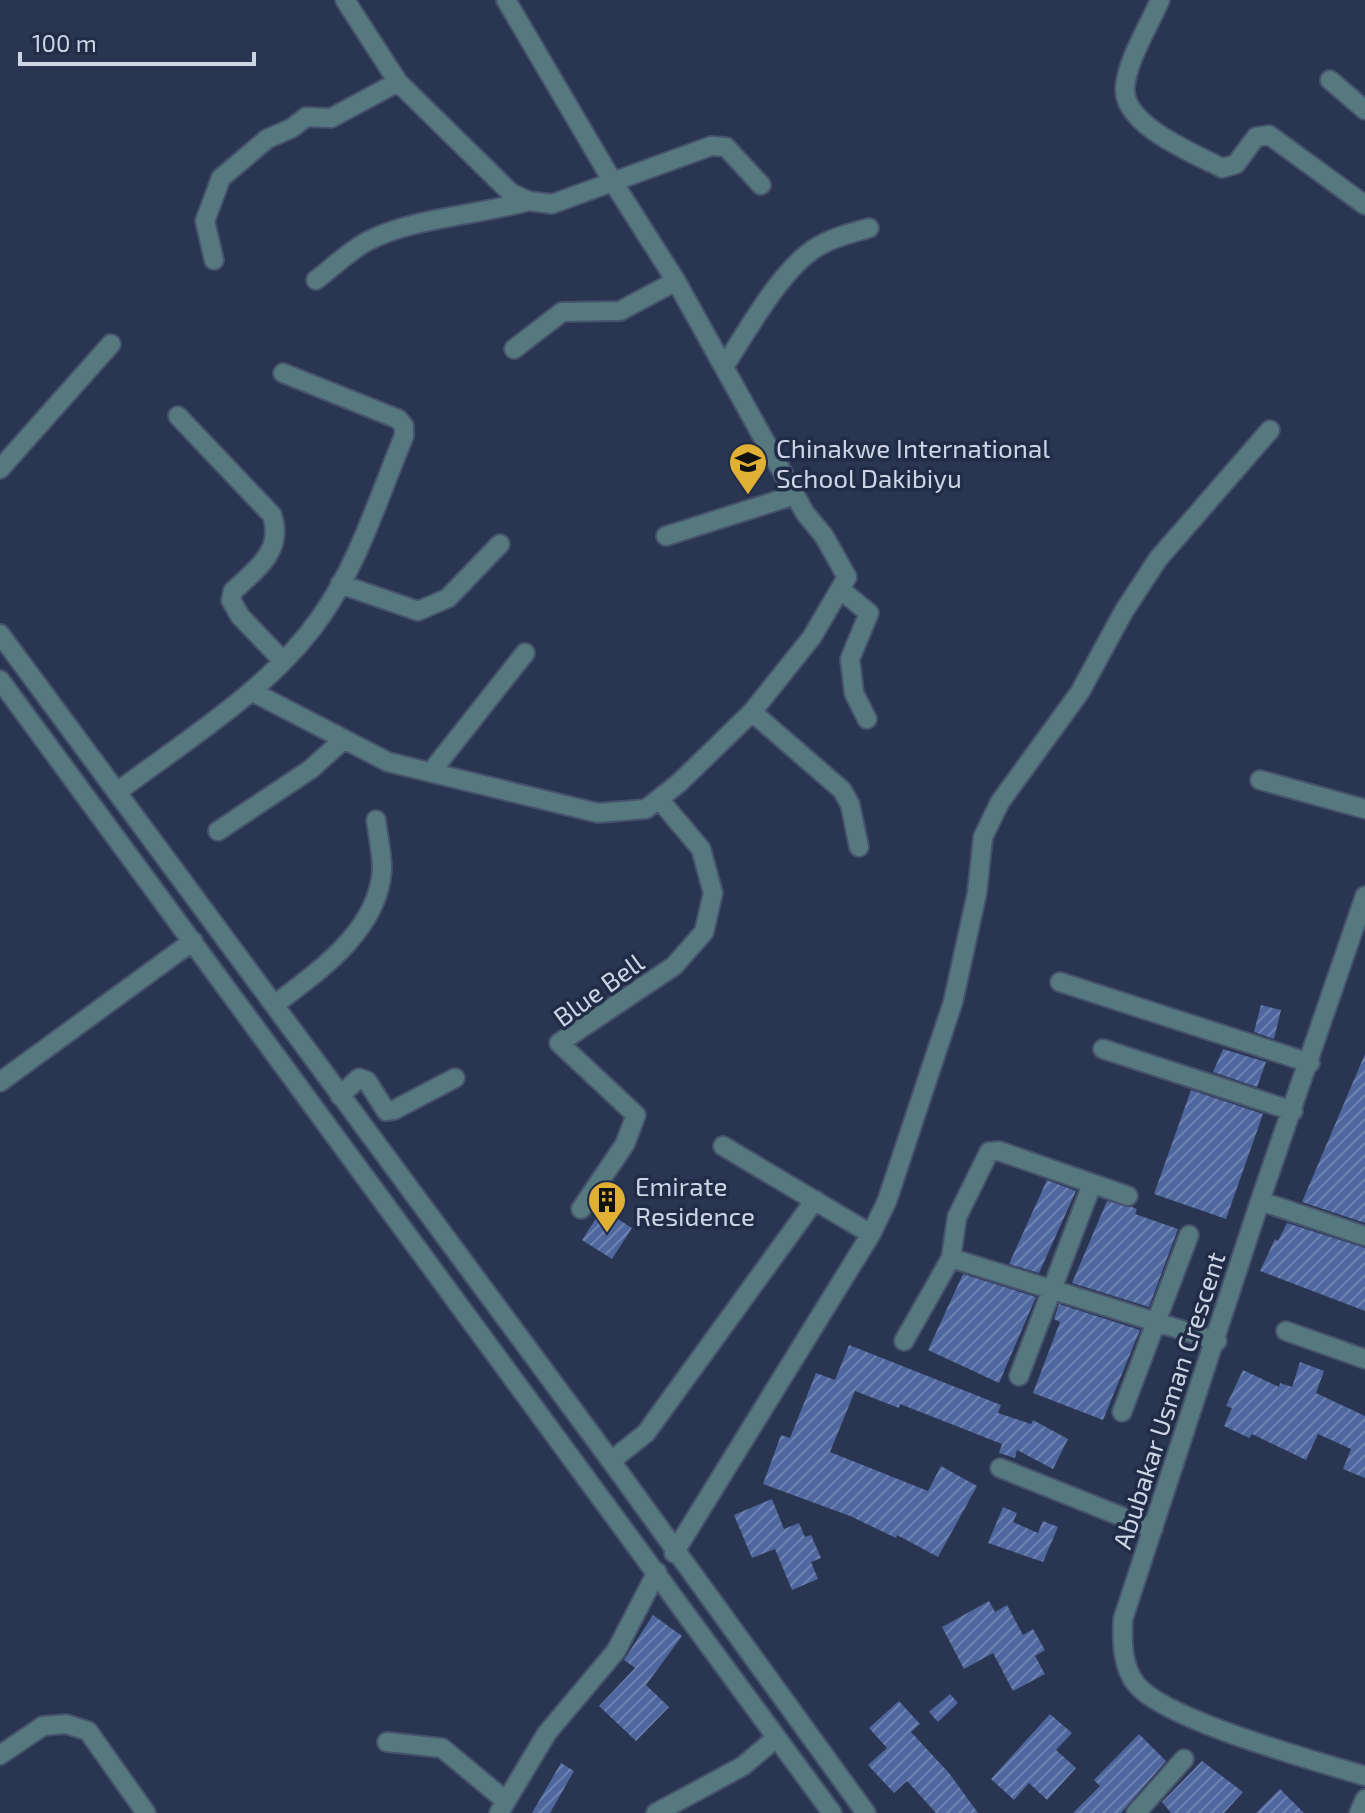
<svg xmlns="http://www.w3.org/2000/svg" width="1365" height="1813" font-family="'Exo 2',sans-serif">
	<defs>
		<pattern id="building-hatch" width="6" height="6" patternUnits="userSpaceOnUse" patternTransform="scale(2)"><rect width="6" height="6" fill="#4f679e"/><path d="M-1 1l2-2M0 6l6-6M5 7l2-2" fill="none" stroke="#6f83b0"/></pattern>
	</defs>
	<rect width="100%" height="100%" fill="#2a3651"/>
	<path fill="url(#building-hatch)" d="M1261,1005l20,5 -7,29 -20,-7z
		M1223,1049l43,13 -9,25 -44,-15z
		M1365,1054v169l-63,-21z
		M1191,1090l72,24 -37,105 -72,-25z
		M1047,1180l29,11 -37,82 -30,-9z
		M1107,1201l25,6 5,2 -2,5 43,15 -29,78 -77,-24z
		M602,1209l30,19 -20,31 -30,-19z
		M1287,1223l78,25v63l-105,-40 15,-32 3,2z
		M963,1274l73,23 -37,86 -71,-33z
		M1059,1304l81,26 -37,90 -70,-27 27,-71 -6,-3z
		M849,1345l152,60 -3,8 33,11 2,-4 35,19 -15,30 -36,-19 -2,8 -16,-5 3,-9 -102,-40 -1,4 -44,-17 -25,61 98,39 13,-25 36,20 -39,71 -41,-22 -1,3 -46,-22 -87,-32 18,-49 9,3 26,-65 19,7z
		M1300,1362l24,9 -8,22 49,23v62l-22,-9 8,-20 -33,-15 -12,26 -54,-26 -3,4 -25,-12 8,-18 -6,-2 17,-36 36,17 1,-4 12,4z
		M772,1499l12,30 15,-6 6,14 6,-2 10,23 -10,4 7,17 -26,11 -17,-41 -23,9 -18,-43z
		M1003,1507l14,6 -4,9 25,11 5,-12 15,6 -15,35 -55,-19z
		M989,1601l6,11 12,-7 16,30 10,-6 12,21 -10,6 10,18 -32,17 -20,-38 -29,16 -22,-42z
		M653,1615l29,21 -36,49 23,22 -33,34 -37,-35 36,-38 -11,-8z
		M950,1694l8,9 -20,19 -9,-10z
		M899,1701l21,23 -9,8 38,41 29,40h-42l-29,-32 -13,12 -26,-28 19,-17 -18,-20z
		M1050,1714l22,19 -16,17 20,18 -29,32 -18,-17 -15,17 -23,-21z
		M1139,1734l27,27 -45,52h-48l27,-27 -6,-6z
		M1202,1761l41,31 -19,21h-53l-9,-11z
		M561,1763l13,8 -24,42h-18z
		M1280,1789l24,24h-48z"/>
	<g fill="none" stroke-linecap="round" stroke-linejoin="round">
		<g stroke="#47526c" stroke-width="22">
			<path id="minor" d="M345,0l53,82 113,111 18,8 23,3 159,-58 15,1 35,38
				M1160,0c-11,26 -33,60 -35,88 -2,37 68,65 97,80l14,-4 20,-27 13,-2 96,70
				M1330,80l35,30
				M214,260l-9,-39 16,-43 46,-39 25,-11 14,-11 25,1 67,-36
				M316,280c16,-12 32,-28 50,-38 44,-24 113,-27 163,-41
				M514,349l48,-37 58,-1 56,-30
				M725,365c23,-35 56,-96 92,-118 16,-10 35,-14 52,-19
				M178,416l94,99c12,35 -15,54 -39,76l-2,9 9,16 42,44
				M0,469l111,-125
				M666,536l129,-41
				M340,584l78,27 30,-13 52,-54
				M841,590l28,23 -19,46 4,34 13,26
				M0,634l611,827 255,352
				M0,680l832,1133
				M251,691l137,71 210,51 48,-4 33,-26 73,-71 60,-75 35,-60 -23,-41 -19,-23 -129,-232 -63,-99 -107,-182
				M752,712l90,78 8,14 9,43
				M431,772l94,-119
				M1260,780l105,29
				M117,792c69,-52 152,-102 203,-174 38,-53 59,-122 84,-182v-10l-6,-7 -115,-46
				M218,831l93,-62 31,-28
				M1365,896l-105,305 -137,418c-1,21 -1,48 13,65 28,36 180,77 229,92
				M1060,982l250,81
				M274,1005c44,-33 105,-75 108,-136 0,-16 -4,-33 -6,-49
				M1103,1049l190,62
				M0,1082l193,-141
				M340,1096l19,-18 8,3 19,30 8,-1 61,-32
				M723,1146l148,88
				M1260,1201l105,35
				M581,1209l44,-65 11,-29 -77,-72 115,-77 30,-34 9,-39 -12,-44 -42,-50
				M951,1258l6,-41 32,-65 10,-1 129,45
				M1286,1331l79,28
				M904,1341l47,-83 266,83
				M1019,1376l73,-192
				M1122,1412l67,-177
				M611,1461l35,-28 169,-233
				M1000,1468l153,61
				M674,1553l197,-319 16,-33 66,-199 24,-109 6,-56 17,-35 80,-110 44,-81 34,-52 112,-129
				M387,1742l55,6 64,53
				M0,1755l43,-29 23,-2 22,7 58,82
				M499,1813l48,-80 69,-82 41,-79
				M656,1813l87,-47 33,-28
				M1136,1813l48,-54
				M1359,1813l6,-14"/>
		</g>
		<use href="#minor" stroke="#55797e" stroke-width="18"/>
	</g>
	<defs>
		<g id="school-pin" transform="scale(2)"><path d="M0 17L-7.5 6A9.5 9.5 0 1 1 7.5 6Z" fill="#e0b034" stroke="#212c46"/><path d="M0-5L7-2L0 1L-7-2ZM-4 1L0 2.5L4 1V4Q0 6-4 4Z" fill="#111"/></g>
		<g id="building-pin" transform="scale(2)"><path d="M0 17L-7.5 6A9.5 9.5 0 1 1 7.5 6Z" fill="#e0b034" stroke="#212c46"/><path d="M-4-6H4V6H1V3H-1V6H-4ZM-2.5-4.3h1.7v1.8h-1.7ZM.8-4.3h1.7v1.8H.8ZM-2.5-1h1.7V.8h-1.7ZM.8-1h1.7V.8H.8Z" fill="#111"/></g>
	</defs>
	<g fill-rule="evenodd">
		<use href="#school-pin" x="748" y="462"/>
		<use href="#building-pin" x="607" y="1200"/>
	</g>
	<g text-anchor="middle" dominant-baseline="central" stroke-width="7" stroke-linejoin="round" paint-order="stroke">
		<g font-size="26" fill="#ccd4e5" stroke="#212c46" text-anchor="start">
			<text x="776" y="447">Chinakwe International<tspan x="776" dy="30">School Dakibiyu</tspan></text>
			<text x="635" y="1185">Emirate<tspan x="635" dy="30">Residence</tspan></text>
		</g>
		<g font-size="26" fill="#ccd4e5" stroke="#212c46">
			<text transform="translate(598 989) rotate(-36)">Blue Bell</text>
			<text transform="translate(1168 1400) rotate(-72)">Abubakar Usman Crescent</text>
		</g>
	</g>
	<path d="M20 52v12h234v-12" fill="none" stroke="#ccd4e5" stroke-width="4"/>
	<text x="32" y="52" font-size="24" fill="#ccd4e5" stroke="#212c46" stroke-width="6" paint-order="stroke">100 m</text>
</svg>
